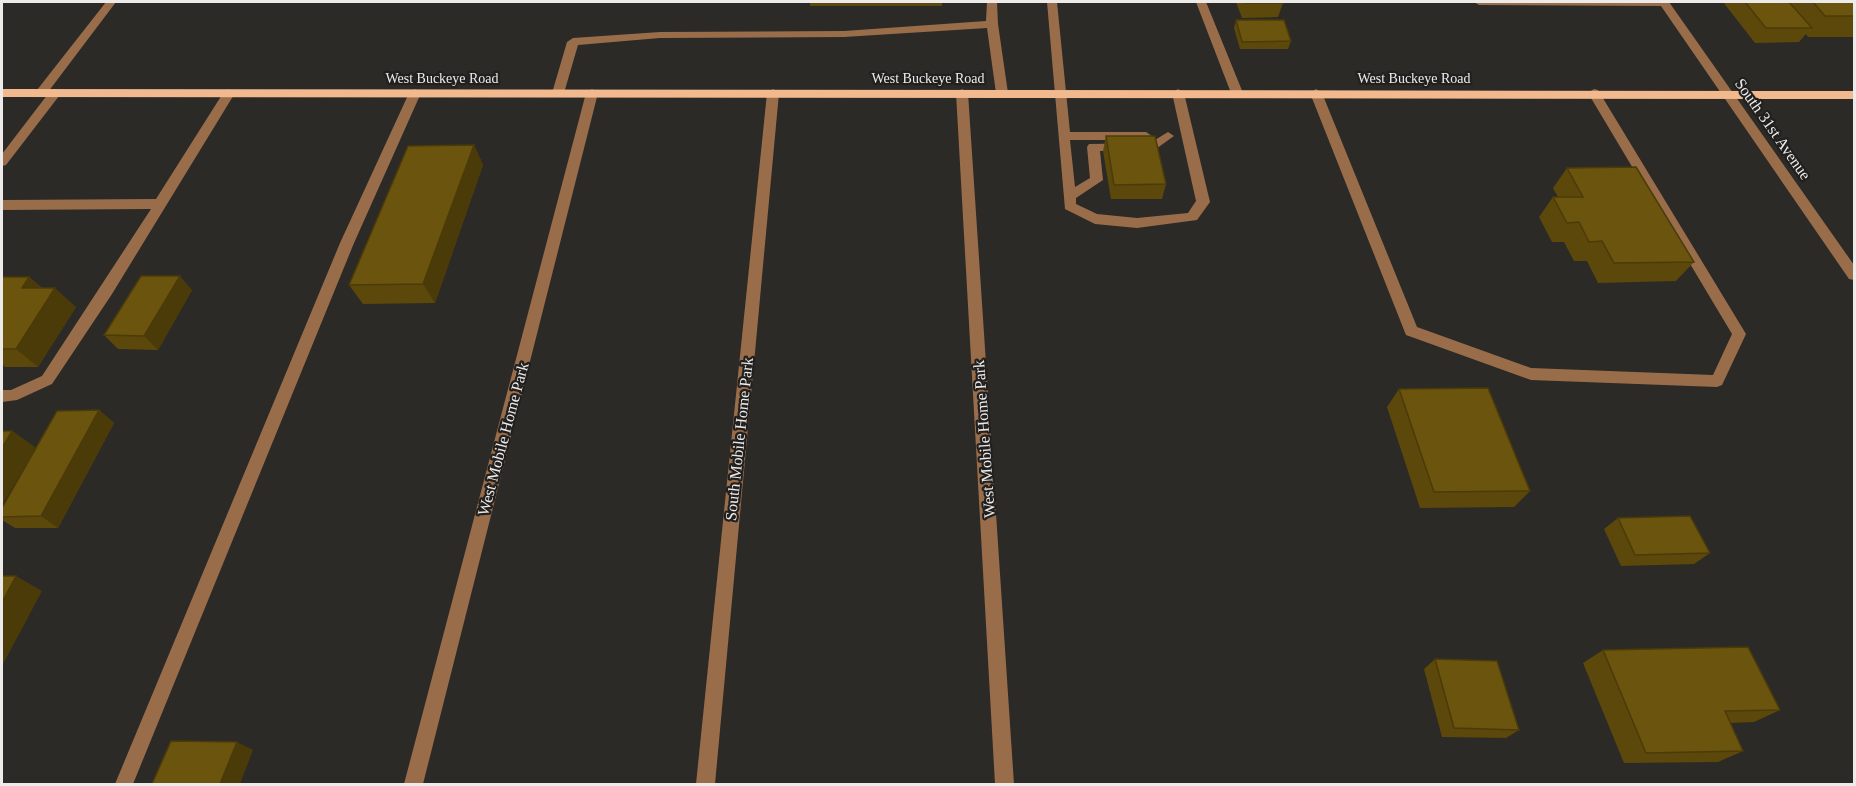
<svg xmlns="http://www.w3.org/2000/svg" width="1856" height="786" font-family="'Times New Roman',serif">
	<rect width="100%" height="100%" fill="#2b2a27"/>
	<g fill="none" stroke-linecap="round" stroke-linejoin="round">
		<path fill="#9a6d4a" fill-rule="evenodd" d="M106,2h10l-71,94h-8v-6z
			M987,2h10l1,22 10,69 -6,4 -6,-4 -9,-65 -143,9 -184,1 -82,7 -14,48 -6,4 -6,-4 15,-51 6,-4 87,-6 184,-1 142,-10z
			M1047,2h10l13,130h76l6,4 -6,4h-76l5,47 15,-9 -3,-31 2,-3 61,-1 18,-11 6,4 -21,15h-53l3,29 -27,18v6l21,10 40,4 51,-5 8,-12 -24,-108 6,-4 6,4 26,109 -13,18 -60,8 -42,-4 -30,-15z
			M1196,2h10l37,91 -2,3 -4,1 -6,-4z
			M1474,2h195l185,263v15l-5,-1 -188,-273 -182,-1z
			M55,89l6,4 -2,3 -53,69 -4,1v-12l49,-64z
			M229,89l6,4 -123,201 -60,90 -35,16 -15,2v-12h9l31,-14 109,-167 -149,1v-10l154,-1 69,-109z
			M415,89l6,4 -67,150 -221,541h-18l225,-541 69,-150z
			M592,89l6,4 -175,691h-19l182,-691z
			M773,89l6,4 -64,691h-19l71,-691z
			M962,89l6,4 46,691h-19l-39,-691z
			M1316,89l6,4 95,234 114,41 182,7 19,-41 -144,-241 6,-4 4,1 148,244 -24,51 -5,2 -186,-7 -125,-45 -96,-242z"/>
		<path fill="#f2b98f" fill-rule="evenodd" d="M2,89l1852,2v8l-1852,-2z"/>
	</g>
	<path fill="#5c480b" d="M810,2h132v4h-132z
		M1236,2h46l1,1 -5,14 -36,1z
		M1723,2h131v35h-46l-2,-3 -7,8 -44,1z
		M1236,20l55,21 -3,8h-48l-6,-21z
		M1106,136l60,48 -4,15h-51l-8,-48z
		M474,145l9,20 -48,138 -72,1 -14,-19z
		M1567,168l127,94 -18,19 -78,2 -11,-22h-13l-10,-19h-12l-13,-25 14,-20h5l-5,-9z
		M2,277h27l13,11 34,19 -38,60h-33l-3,-3z
		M192,290l-34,60 -40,-1 -14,-14z
		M1399,389l131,102 -16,16 -94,1 -33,-101z
		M99,410l15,13 -56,105h-43l-13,-8v-12l24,-43 -14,-34 24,17z
		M1618,518l92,35 -16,11 -73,2 -17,-37z
		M1603,650l177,60 -26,12 -24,1 13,28 -25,11 -94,1 -41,-100z
		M1435,659l84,71 -13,8 -64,-1 -18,-68z"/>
	<path fill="#4b3b09" d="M474,145l9,20 -48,138 -12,-19z
		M180,276l12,14 -34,60 -14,-14z
		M29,277l21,19 -28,-8z
		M55,288l21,19 -38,60 -22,-18z
		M99,410l15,13 -56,105 -17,-12z
		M12,431l24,17 -34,57v-57z
		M16,576l26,15 -40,75v-64z
		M237,742l16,8 -13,34h-20z"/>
	<path fill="#6b540d" stroke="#4b3b09" stroke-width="1.5" d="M1245,2h37l1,1h-37z
		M1745,2h44l23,26h-46z
		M1813,2h41v14h-29z
		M1236,20h48l7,21 -49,1z
		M1106,136h49l11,48 -52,1z
		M474,145l-51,139 -74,1 59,-139z
		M1636,167l58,95 -80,1 -12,-22 -13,1 -10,-20 -12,1 -14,-26h30l-16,-29z
		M141,276h39l-36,60 -40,-1z
		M2,277h27l-7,11h33l-39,61h-14z
		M1488,388l42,103 -96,1 -35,-103z
		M99,410l-58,106 -39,1v-9l55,-97z
		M2,431h10l-10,17z
		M1690,516l20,37 -75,2 -17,-37z
		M2,576h14l-14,26z
		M1748,647l32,63 -55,1 18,40 -97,2 -43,-103z
		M1435,659l62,2 22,69 -65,-2z
		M171,741l66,1 -17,42h-68z"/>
	<g text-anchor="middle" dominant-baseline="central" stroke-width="4.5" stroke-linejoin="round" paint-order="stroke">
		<g font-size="14" fill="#ecebe9" stroke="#21201e">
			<text x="442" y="78">West Buckeye Road</text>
			<text x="928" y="78">West Buckeye Road</text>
			<text x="1414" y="78">West Buckeye Road</text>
		</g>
		<g font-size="16" fill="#ecebe9" stroke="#21201e">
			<text transform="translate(1773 129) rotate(55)">South 31st Avenue</text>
			<text transform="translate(503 439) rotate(-75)">West Mobile Home Park</text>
			<text transform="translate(739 439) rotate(-84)">South Mobile Home Park</text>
			<text transform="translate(984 439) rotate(-94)">West Mobile Home Park</text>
		</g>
	</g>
	<rect width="1856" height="786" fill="none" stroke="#ecebe9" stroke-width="6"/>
</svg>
